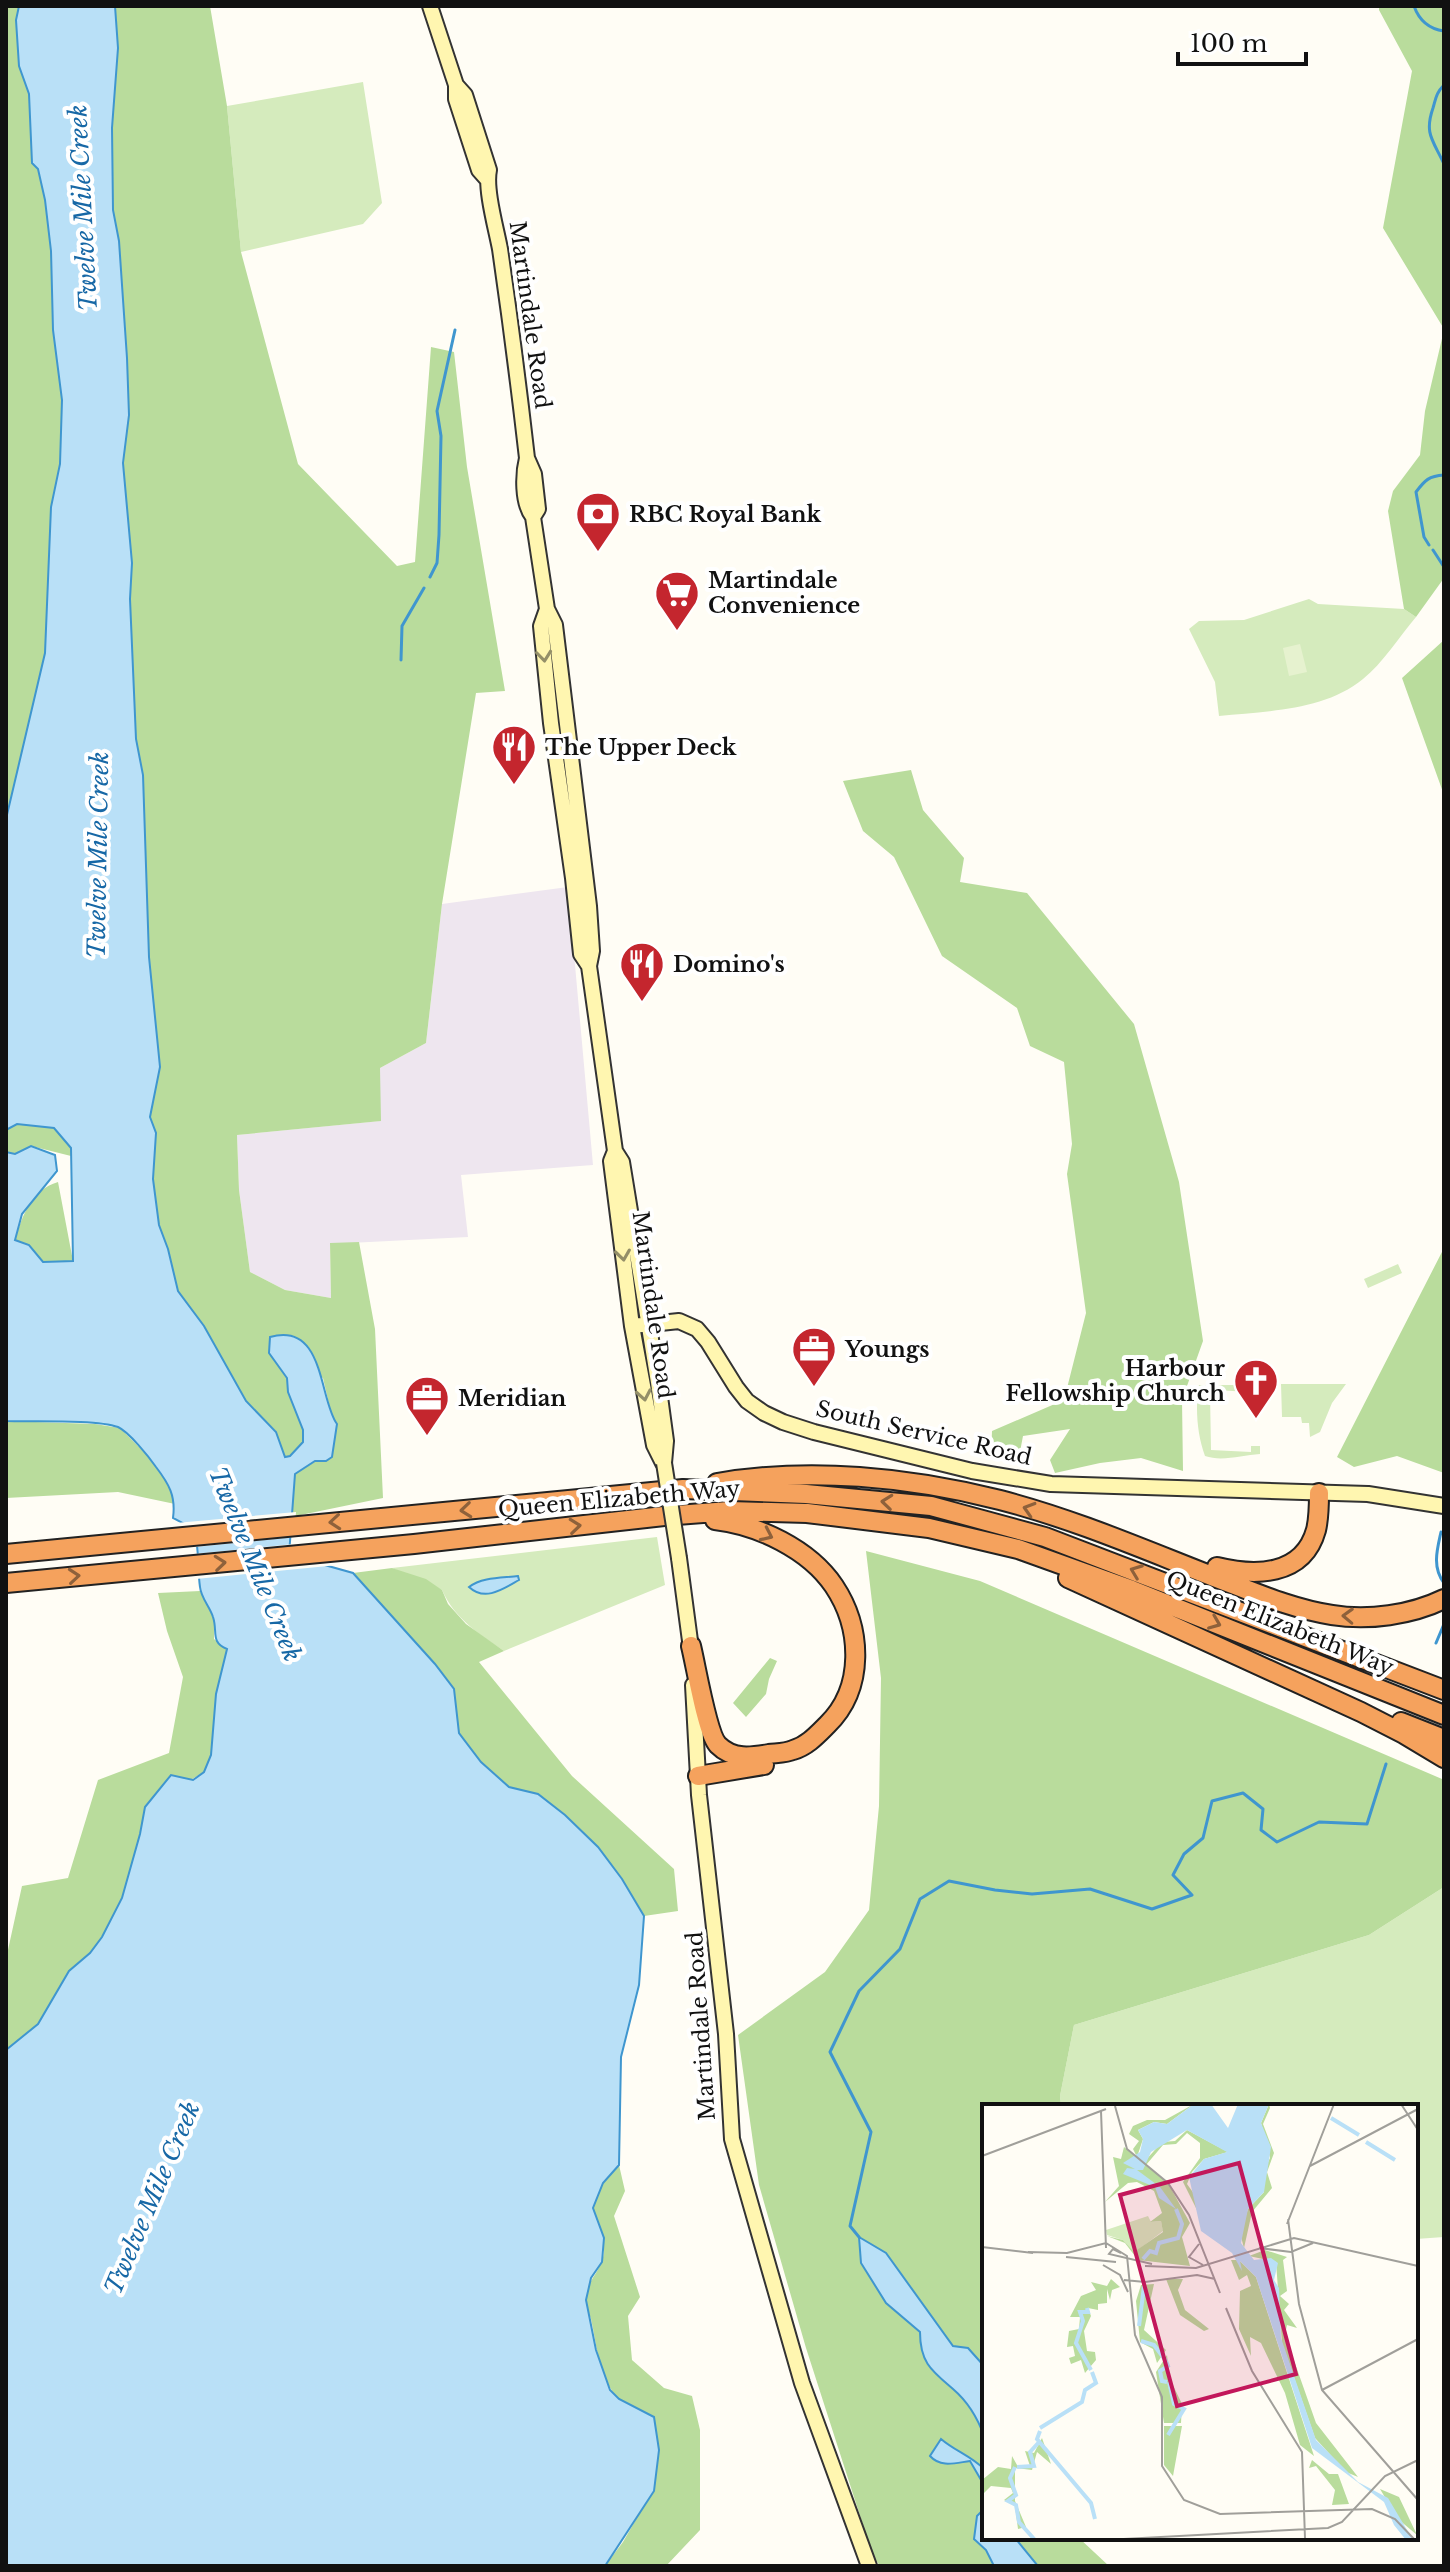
<svg xmlns="http://www.w3.org/2000/svg" width="1450" height="2572" font-family="'Libre Baskerville',serif">
	<rect width="100%" height="100%" fill="#fffdf5"/>
	<path fill="#eee6ef" d="M568,887l25,278 -132,10 7,62 -138,7 1,54 -46,-8 -35,-18 -11,-82 -2,-55 143,-14v-53l46,-25 16,-139z"/>
	<path fill="#d5ebbd" d="M363,82l19,121 -19,21 -122,28 -14,-146z
		M1309,599l9,5 86,5 12,8c-16,19 -34,47 -53,62 -39,32 -97,32 -144,37l-4,-34 -26,-53 10,-8 45,-1z
		M1398,1264l4,9 -34,15 -4,-9z
		M1281,1384h65l-14,19 -12,29 -10,5 -1,-14h-7l-1,-6h-19z
		M1199,1385h50v7l-33,-2 -1,3h-5l1,57 40,2v-6h9v8c-18,1 -38,8 -55,2 -8,-22 -10,-49 -6,-71z
		M657,1537l8,48 -161,66c-25,-17 -49,-32 -62,-61l-50,-22z
		M1444,1887v350l-28,2v-133h-355l-1,-10 14,-71 295,-90z"/>
	<path fill="#b9dc9c" d="M6,6h13l-3,14 3,46 10,28 3,69 6,6 7,31 6,51 2,79 9,70 -2,64 -9,43 -6,146 -39,166z
		M115,6h95l17,100 14,146 57,212 99,102 18,-4 16,-215 23,5 13,115 38,224 -29,2 -34,211 -16,139 -46,25 1,53 -144,14 2,55 11,82 35,18 46,8 -1,-55 29,-1 16,87 8,169 -92,19 4,-43 21,-13h10l6,-44 -9,-39 -54,-25 19,25v15l15,36v13l-13,14 -6,2 -8,-27 -30,-30 -42,-75 -26,-35 -10,-42 -9,-24 -6,-46 3,-46 -6,-16 10,-50 -11,-110 -6,-182 -7,-35 -6,-141 2,-36 -9,-100 6,-48 -2,-57 -8,-117 -6,-31 -1,-82 6,-80z
		M1379,6h65v323l-61,-101 29,-157 -33,-61z
		M1444,330v248l-28,39 -12,-8 -16,-98 5,-20 27,-36 5,-44z
		M1444,640v155l-42,-117z
		M911,770l12,40 41,48 -4,24 67,11 107,131 45,158 24,159 -21,59 1,71 -42,-13 -41,5 -45,10 -5,-13 20,-31 -47,7 -5,26 -27,-5 1,-26 72,-31 22,-87 -19,-139 5,-30 -8,-82 -34,-16 -13,-38 -75,-52 -48,-99 -31,-26 -20,-50z
		M17,1124l37,4 17,20v8l-40,-10 -17,8 -8,-2v-22z
		M58,1182l15,79 -30,1 -14,-17 -14,-4c7,-25 16,-51 43,-59z
		M1444,1248v225l-47,-17 -43,11 -17,-10z
		M6,1421l89,3 25,4 29,29 22,29 4,18 -57,-12 -112,6z
		M866,1551l114,30 462,198 2,6v102l-75,48 -295,90 -14,71 1,10h-77v432h95l30,28h-229l-7,-10 -67,-208 -47,-163 -21,-150 87,-63 44,-62 10,-104 2,-128z
		M392,1568l34,11 16,11 6,14 18,20 38,27 -25,11 93,114 102,93 4,42 -34,5 -22,-37 -24,-32 -33,-32 -27,-21 -29,-7 -28,-25 -22,-29 -5,-44 -19,-25 -82,-91z
		M200,1591l14,28v20l13,10 -11,45 -5,61 -7,17 -59,35 -5,27 -18,64 -20,39 -12,16 -21,18 -31,53 -32,26v-91l16,-73 46,-8 30,-98 71,-27 14,-76 -16,-46 -9,-38z
		M770,1658l7,3 -8,18 -3,15 -20,23 -13,-14z
		M619,2165l6,26 -11,25 26,81 -12,19 4,44 32,28 28,8 8,34v100l-34,36h-61l18,-24 15,-26 -19,-117c-20,-20 -22,-53 -28,-80 -2,-6 -5,-12 -5,-18 -1,-17 11,-26 16,-40 6,-18 -3,-36 -9,-53l10,-25z"/>
	<path fill="#e6f2cf" d="M1300,644l7,28 -18,4 -6,-28z"/>
	<path fill="#b9e0f7" stroke="#3f96cf" stroke-width="2" d="M19,6h96l3,42 -6,80 1,82 6,31 8,117 2,57 -6,48 9,100 -2,36 6,140 7,36 6,182 11,110 -10,50 6,16 -3,46 6,46 9,24 10,42 26,35 42,75 30,31 9,25 5,-1 13,-14v-12l-15,-38 -1,-14 -18,-25 1,-16c55,-16 49,63 67,87l-5,33 -6,4h-11l-20,13 -6,81 64,18 82,91 19,25 5,44 22,29 28,25 29,7 27,21 33,32 24,32 22,37 -5,69 -18,72 -2,108 -16,18 -10,25 11,30 -2,24 -11,16 -5,22 10,50 14,40 9,9 35,18 5,33 -5,41 -49,75h-599v-516l32,-26 31,-53 21,-18 12,-16 20,-39 18,-64 5,-27 26,-32 22,5 11,-8 7,-17 5,-61 11,-45c-17,-7 -9,-17 -14,-32 -3,-10 -12,-19 -13,-30 -3,-21 0,-35 -6,-58l-21,-11c3,-22 -4,-34 -17,-51 -7,-10 -27,-35 -38,-40 -22,-8 -86,-5 -112,-6v-269l9,2 16,-8 24,9 2,16 -35,43 -7,26 14,5 14,17 30,-1 -2,-113 -17,-20 -37,-4 -11,6v-311l39,-166 6,-146 9,-43 2,-64 -9,-70 -2,-79 -6,-51 -7,-31 -6,-6 -3,-69 -10,-28 -3,-46z
		M518,1576l1,4c-16,9 -34,22 -50,7 13,-10 33,-9 49,-11z
		M859,2237l27,16 67,93 15,2 16,18v70c-6,-17 -17,-35 -31,-47 -21,-18 -33,-26 -33,-57l-34,-29 -25,-40z
		M941,2439c14,12 30,17 43,30v16l-14,-24c-15,2 -29,7 -40,-5z
		M984,2509v29h31l23,28h-44l-8,-16 -12,-11 3,-23z"/>
	<path fill="#fffdf5" d="M296,1512l-2,25 -99,10 -4,-15 -15,-9z
		M294,1544l-1,8 45,13 -142,14 -1,-25z"/>
	<g fill="none" stroke-linecap="round" stroke-linejoin="round">
		<path stroke="#3f96cf" stroke-width="3" d="M1414,6c5,14 15,23 30,25
			M1444,85c-8,8 -8,13 -11,23 -9,26 0,32 11,56
			M1429,545l-5,-8 -8,-45c9,-12 13,-16 28,-17
			M1433,550l11,17
			M430,577l7,-14 2,-28 2,-99 -4,-25 18,-81
			M401,660l1,-34 22,-38
			M1441,1532c-4,18 -9,35 3,51
			M1436,1643l8,-19
			M859,2237l-9,-11 21,-94 -41,-80 29,-61 41,-42 20,-50 29,-18 46,9 37,4 58,-5 62,20 40,-14 -19,-20 11,-21 19,-16 9,-37 31,-8 20,16 -2,21 16,12 42,-20 48,2 19,-60"/>
		<g stroke="#333" stroke-width="18">
			<path id="secondary" d="M430,6l26,79v14l23,71 8,9
				M456,85l9,10 24,75c-4,19 7,58 11,79 10,69 19,139 27,209l7,16 4,35 -5,8
				M527,458c-4,16 -5,45 6,59l14,92 8,16 34,281 3,45 -3,15 26,185 7,11 36,220 8,59 -2,22
				M547,609l-6,17 10,97 22,155 8,76 8,12
				M615,1151l-4,10 21,165 22,119 9,18
				M632,1326l47,-5 18,8 11,13 28,45 11,14 17,12 19,9 31,10 158,39 79,13 317,10 76,12
				M679,1558l13,98
				M693,1685l6,110 27,239 6,105 70,244 67,183"/>
		</g>
		<g stroke="#222" stroke-width="22">
			<path id="highway" d="M717,1483c92,-16 193,-6 283,17 74,19 145,50 217,78 37,14 75,31 115,37 36,6 79,0 112,-16
				M6,1554l677,-65 123,5 125,12 114,31 399,153
				M1217,1567c37,9 86,10 99,-37 3,-12 3,-25 3,-37
				M1068,1578l293,134 43,22 40,24
				M6,1583l408,-39 250,-28 65,-5 78,2 122,15 89,21 114,41 312,125
				M691,1646c5,20 16,88 27,99 15,15 33,12 51,9 8,-1 17,-1 24,-4 14,-4 24,-15 34,-25 38,-37 35,-97 7,-139 -25,-37 -76,-61 -119,-66
				M1401,1722l43,17
				M698,1776l66,-11"/>
		</g>
		<use href="#secondary" stroke="#fff6b0" stroke-width="14"/>
		<use href="#highway" stroke="#f5a25d" stroke-width="18"/>
		<g stroke="#333" stroke-width="18" stroke-linecap="butt">
			<path id="secondary-bridge" d="M664,1463l15,95"/>
		</g>
		<use href="#secondary-bridge" stroke="#fff6b0" stroke-width="14"/>
	</g>
	<defs><path id="oneway-chevron" d="M-2-3.5L2.5 0L-2 3.5" fill="none" stroke-width="1.6" stroke-linecap="round" stroke-linejoin="round" transform="scale(2)"/></defs>
	<g stroke="#948f68">
		<use href="#oneway-chevron" transform="translate(544 656) rotate(84)"/>
		<use href="#oneway-chevron" transform="translate(623 1255) rotate(82)"/>
		<use href="#oneway-chevron" transform="translate(644 1395) rotate(80)"/>
	</g>
	<g stroke="#8e613b">
		<use href="#oneway-chevron" transform="translate(887 1502) rotate(-174)"/>
		<use href="#oneway-chevron" transform="translate(1029 1509) rotate(-163)"/>
		<use href="#oneway-chevron" transform="translate(466 1510) rotate(174)"/>
		<use href="#oneway-chevron" transform="translate(335 1522) rotate(175)"/>
		<use href="#oneway-chevron" transform="translate(575 1526) rotate(-6)"/>
		<use href="#oneway-chevron" transform="translate(767 1535) rotate(25)"/>
		<use href="#oneway-chevron" transform="translate(220 1563) rotate(-6)"/>
		<use href="#oneway-chevron" transform="translate(1136 1571) rotate(-159)"/>
		<use href="#oneway-chevron" transform="translate(74 1576) rotate(-5)"/>
		<use href="#oneway-chevron" transform="translate(1348 1616) rotate(-178)"/>
		<use href="#oneway-chevron" transform="translate(1215 1623) rotate(22)"/>
	</g>
	<defs>
		<g id="bank-pin" transform="scale(2.3)"><path d="M0 17L-7.5 6A9.5 9.5 0 1 1 7.5 6Z" fill="#c4262e" stroke="#fff"/><path d="M-6-4H6V4H-6ZM0-2.3a2.3 2.3 0 1 0 0 4.6a2.3 2.3 0 1 0 0-4.6Z" fill="#fff"/></g>
		<g id="supermarket-pin" transform="scale(2.3)"><path d="M0 17L-7.5 6A9.5 9.5 0 1 1 7.5 6Z" fill="#c4262e" stroke="#fff"/><path d="M-6-5.5h2.5l.6 2H6L4.5 2H-2.5L-4.4-4H-6ZM-1.5 3.2a1.3 1.3 0 1 0 .1 0ZM3 3.2a1.3 1.3 0 1 0 .1 0Z" fill="#fff"/></g>
		<g id="restaurant-pin" transform="scale(2.3)"><path d="M0 17L-7.5 6A9.5 9.5 0 1 1 7.5 6Z" fill="#c4262e" stroke="#fff"/><path d="M-5-6h1v4h1v-4h1v4h1v-4h1v5L-1.5 .5V6h-2V.5L-5-1ZM5-6V6H3V1.5H1.5Q1.5-4 5-6Z" fill="#fff"/></g>
		<g id="office-pin" transform="scale(2.3)"><path d="M0 17L-7.5 6A9.5 9.5 0 1 1 7.5 6Z" fill="#c4262e" stroke="#fff"/><path d="M-6-3h4V-5.5h4V-3h4V5H-6ZM-1-4.5V-3h2v-1.5ZM-6 0V1H6V0Z" fill="#fff"/></g>
		<g id="church-pin" transform="scale(2.3)"><path d="M0 17L-7.5 6A9.5 9.5 0 1 1 7.5 6Z" fill="#c4262e" stroke="#fff"/><path d="M-1.2-6h2.4v3.5h3.3v2.4h-3.3V6h-2.4V-.1h-3.3v-2.4h3.3Z" fill="#fff"/></g>
	</defs>
	<g fill-rule="evenodd">
		<use href="#bank-pin" x="598" y="514"/>
		<use href="#supermarket-pin" x="677" y="593"/>
		<use href="#restaurant-pin" x="514" y="747"/>
		<use href="#restaurant-pin" x="642" y="964"/>
		<use href="#office-pin" x="814" y="1349"/>
		<use href="#church-pin" x="1256" y="1381"/>
		<use href="#office-pin" x="427" y="1398"/>
	</g>
	<g text-anchor="middle" dominant-baseline="central" stroke-width="8" stroke-linejoin="round" paint-order="stroke">
		<g font-size="22" fill="#111" stroke="#fff">
			<text transform="translate(530 315) rotate(82)">Martindale Road</text>
			<text transform="translate(653 1305) rotate(82)">Martindale Road</text>
			<text transform="translate(924 1433) rotate(13)">South Service Road</text>
			<text transform="translate(619 1499) rotate(-5)">Queen Elizabeth Way</text>
			<text transform="translate(1280 1623) rotate(22)">Queen Elizabeth Way</text>
			<text transform="translate(701 2026) rotate(-94)">Martindale Road</text>
		</g>
		<g font-size="22" font-weight="bold" fill="#111" stroke="#fff" text-anchor="start">
			<text x="629" y="514">RBC Royal Bank</text>
			<text x="708" y="580">Martindale<tspan x="708" dy="25">Convenience</tspan></text>
			<text x="545" y="747">The Upper Deck</text>
			<text x="673" y="964">Domino's</text>
			<text x="845" y="1349">Youngs</text>
			<text x="1225" y="1368" text-anchor="end">Harbour<tspan x="1225" dy="25">Fellowship Church</tspan></text>
			<text x="458" y="1398">Meridian</text>
		</g>
		<g font-size="24" font-style="italic" fill="#1768a6" stroke="#fff">
			<text transform="translate(83 208) rotate(-93)">Twelve Mile Creek</text>
			<text transform="translate(98 855) rotate(-89)">Twelve Mile Creek</text>
			<text transform="translate(255 1564) rotate(68)">Twelve Mile Creek</text>
			<text transform="translate(152 2198) rotate(-67)">Twelve Mile Creek</text>
		</g>
	</g>
	<g transform="translate(982 2104)">
		<rect width="436" height="436" fill="#fffdf5"/>
		<path d="M166,112l3,6 10,-1 2,10 -29,22 -11,-13 -16,-5 -1,-5z" fill="#d5ebbd"/>
		<path d="M212,0l-27,20 -13,-2 -16,8 5,9 -6,18 -4,-8 6,-8 -10,-7 4,-8 14,-6h18zM287,0l1,4 -7,16 11,29 -7,19 5,16 -20,24 -8,36 -4,-15 8,-24 16,-17v-22l6,-12 -9,-35zM205,26l41,22 -24,7 -12,13 -5,12 10,14v12l-14,-28 17,-24v-15l-13,-10 -11,11 -13,1 -17,20 -2,-3 18,-20 13,-1zM142,43l44,36 22,40 -8,14 8,29 -52,-6 -13,-17 -18,-7 16,4 11,12 29,-20 -2,-11 -11,1 12,-9 -8,-22 -17,-9 -9,1 -23,19 14,-16 -6,-29 8,2zM283,146l22,7 -4,3 4,31 -7,5 9,8 -5,6 13,18 -10,-3 -2,10 31,88 42,54 -12,-5 -31,-34 -33,-95 -6,-81 -27,-6zM249,156h8v8l1,-7 16,16 58,179 -14,-11 -15,-52 -24,-50 -11,-6 1,19 -12,-27 1,-38 11,-5 -4,-11 -8,5zM129,175l9,8 -8,3 -2,10 -3,-11v14l-9,1v6l-10,-2 3,8 -7,15 3,20 8,1 1,8 -11,13 -4,-13 -10,4 -2,-6 6,-2 -2,-10 -6,1 2,-16 10,-2 1,-12h-10l11,-21 15,-6 -5,-8 16,4zM184,175h17l-5,11 7,20 24,19 -5,2 -24,-16zM172,180l-10,46 22,20 -9,13 -4,-14 -13,-7 -4,-41 5,-16zM185,251l3,24 12,25 -1,19h-17l-8,-51zM182,322h18l-9,50 -9,-11zM60,334l9,26 -14,-12 -5,18 -17,-2v33l11,26 -8,2 -3,-23 -11,-6 9,-7 -2,-5 -20,-2 -7,7 -2,-13 16,-13 13,2 1,-13 5,9 13,1 -5,-15 9,2zM330,356l17,14h9l11,30 -17,1 3,-15 -19,-24 -7,2zM398,385l19,8 18,38 -19,-16z" fill="#b9dc9c"/>
		<path d="M212,0h17l17,24 10,-24h31l-8,19 10,24 -7,45 -16,17 -7,34 13,17 17,-2 7,5 -4,17 5,8 2,50 35,102 42,42 30,16 25,42h-7l-12,-15 -10,-23 -72,-54 -56,-171 -16,-16 2,10 -10,-18 -31,-22 -12,-54 15,-18 23,-7 -40,-22 -36,22 -8,18h-6l23,17 16,22 -17,-11 -4,-11 -32,-13 4,-6 8,1 -12,-6 17,-11 3,-13 -5,-9 16,-8 13,2z" fill="#b9e0f7"/>
		<path fill="none" stroke="#b9e0f7" stroke-width="4" d="M349,14l28,17M384,38l29,18M161,155l7,-8 6,2 3,-10 19,-5 4,-14 -6,-15M105,204l1,4h-8l3,9 -7,22 15,27M157,222l5,-40M159,237l13,4 12,16M184,257l2,5 -8,5 2,10 5,1M58,324l42,-26 3,-12 11,-7 -4,-11M58,327l-3,8 54,64 4,16M186,331l16,-26 -10,-5 -5,-22M33,363l-5,11 6,17 -8,6 8,4 3,17 16,18M35,363l17,-1 -4,-14 10,-11"/>
		<path fill="none" stroke="#a09f9a" stroke-width="2" d="M419,0l17,26M133,2l12,43 41,34 21,32 31,78M119,7l5,137M0,52l124,-47M328,62l108,-57M306,115l11,85 23,86 96,110M305,120l47,-120M217,140l-10,13 14,8M0,143l51,6M277,144l32,4 22,-9M46,148l39,1 39,-10 21,13 8,79 27,62v69l22,34 36,14 152,-5 23,10 20,21M139,149l-8,-4 -4,5 43,10M84,153l50,5M121,161l17,10 8,17M163,162l51,2 98,-30 124,28M142,176l21,2 52,-7 18,4M244,204l26,63 50,81 3,86M340,286l96,-51M123,436l223,-12 14,-6 43,-46 33,-16"/>
		<path fill="#c2185b" fill-opacity="0.15" stroke="#c2185b" stroke-width="4" d="M257,59l57,211 -119,32 -57,-211z"/>
		<rect width="436" height="436" fill="none" stroke="#111" stroke-width="4"/>
	</g>
	<rect width="1450" height="2572" fill="none" stroke="#111111" stroke-width="16"/>
	<path d="M1178 52v12h128v-12" fill="none" stroke="#111111" stroke-width="4"/>
	<text x="1190" y="52" font-size="24" fill="#111111" stroke="#ffffff" stroke-width="6" paint-order="stroke">100 m</text>
</svg>
